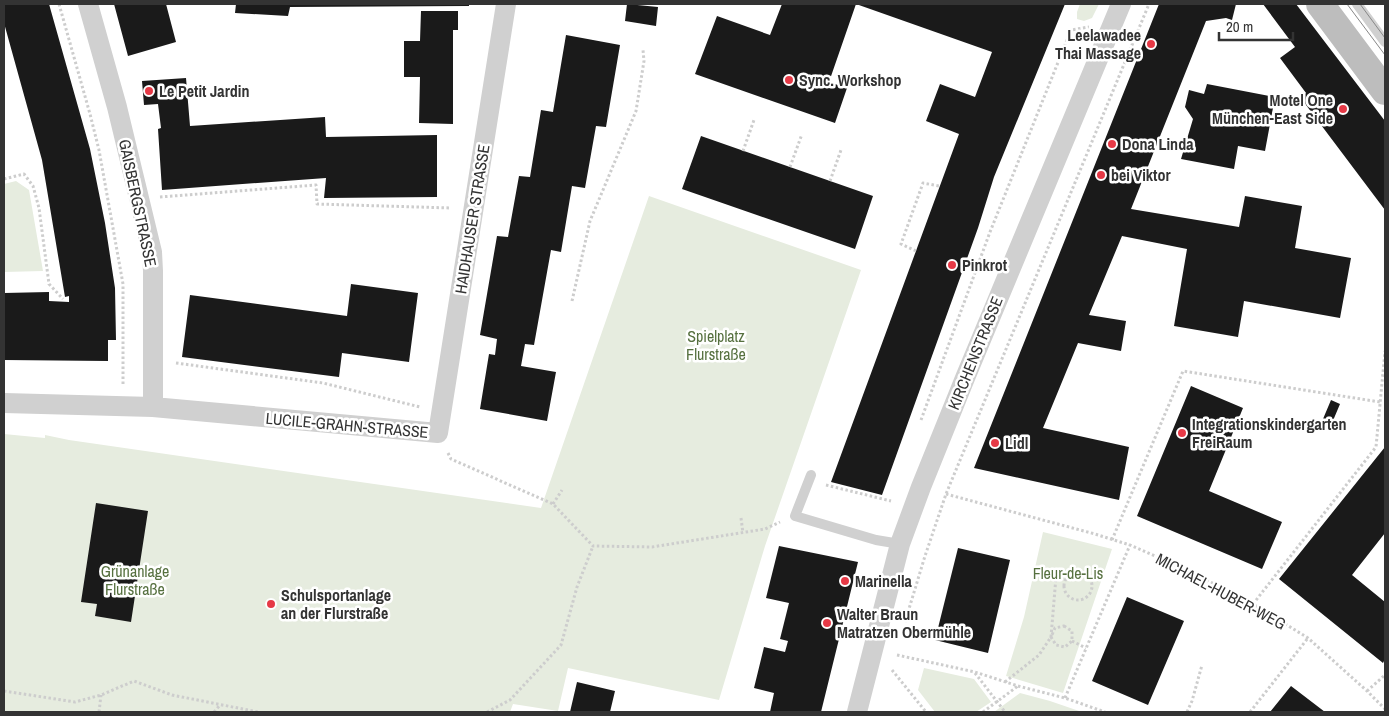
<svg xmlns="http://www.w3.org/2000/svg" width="1389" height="716" font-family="'Archivo Narrow',sans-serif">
	<rect width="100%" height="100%" fill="#fff"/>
	<path fill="#e6ecdf" d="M1080,4h19l-7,14 -8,3 -7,-2v-7z
		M16,181l13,9 14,81 -39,1v-88z
		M649,196l212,74 -96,276 -46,154 -151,-32 -10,43 -45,-7 -3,8h-506v-278l41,4v-3l24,5 472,68z
		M1043,532l69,17 -49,144 -57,-17 18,-59z
		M924,668l50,11 17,23 -15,10h-41l-17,-22z
		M1020,693l30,8 32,11h-88z"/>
	<path fill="#1a1a1a" d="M4,4h45l41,145 15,74 10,65 1,52h-8v21l-104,-1v-67l45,-1v9l20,1v-6l-4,1 -23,-137 -38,-137z
		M114,4h52l10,38 -48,14z
		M236,4h233v2l-179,1 -2,9 -53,-3z
		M627,4l31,3 -2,19 -31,-5z
		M782,4h283l-71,173 -16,51 -96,267 -51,-13 128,-348 -33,-13 14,-37 35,13 17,-45 -136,-48 -27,78 18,6 -12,35 -140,-49 22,-58 53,19z
		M1159,4h77l-4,16 -6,-2 -20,3 -75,188 108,18 6,-31 57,10 -7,42 56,10 -11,60 -96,-17 -6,36 -64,-11 13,-77 -65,-13 -33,79 37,6 -5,30 -43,-8 -35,85 86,19 -10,53 -145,-32z
		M1263,4h33l89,117v89l-85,-113 6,-4 -26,-35 15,-11z
		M421,11h37v19h-5v94l-34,-1 1,-46h-16v-36h16z
		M566,35l54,10 -14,82 -10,-1 -11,62 -13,-2 -11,66 -10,-2 -17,95 -9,-1 -4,22 35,6 -9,49 -67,-12 9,-55 6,1 2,-16 -17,-4 17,-99 11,1 11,-61 11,1 11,-67 12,2z
		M186,78l4,48 135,-9 1,20 111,-2v62l-113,1 2,-20 -164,12 -4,-61 3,-1 -3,-24 -14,1 -2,-24z
		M1207,84l68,13 -10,54 -27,-5 -4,23 -53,-10 12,-40 -8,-12 4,-17 15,4z
		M701,136l172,60 -18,53 -173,-60z
		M351,284l67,9 -9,69 -67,-9 -3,24 -157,-20 8,-62 157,21z
		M1191,386l52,22 -34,83 73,31 -20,47 -125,-53z
		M1331,400l9,4 -8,19 -9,-4z
		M1385,447v86l-33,42 33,27v57l-2,4 -104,-84z
		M96,503l52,8 -17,111 -36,-6 2,-12 -16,-2z
		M779,546l79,16 -37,150h-51l4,-19 -20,-5 10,-41 21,5 3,-11 -8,-2 9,-36 -23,-5z
		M958,548l52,12 -22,93 -53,-13z
		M1127,597l57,24 -36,84 -56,-24z
		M577,682l38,9 -5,21h-40z
		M1291,686l34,26h-55z"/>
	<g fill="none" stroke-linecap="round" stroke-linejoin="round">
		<path stroke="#cdcdcd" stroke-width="3" stroke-dasharray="2.5 2.5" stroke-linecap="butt" d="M59,4l31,110 9,36 24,134v101
			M743,151l11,-31
			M790,167l12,-33
			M4,179l20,-5 9,12 6,22 10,76 14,15
			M830,181l11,-31
			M160,197l156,-12 1,19 134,4
			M916,251l-15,-7 22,-61 16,3
			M572,301l18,-80 46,-110 8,-50 -1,-11
			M176,363l147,20 97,24
			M921,420l69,-188 81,-202 18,-3
			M448,453l3,6 102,45 40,42 59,1 113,-18 15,-7
			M826,485l65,16
			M946,494l149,40 35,11 61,27 62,32 55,34 59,53 18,18
			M553,504l9,-14
			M741,518l2,15
			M1112,540l71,-169 197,31
			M1064 586a14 14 0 1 1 28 0a14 14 0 1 1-28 0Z
			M1253,604l123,-157 9,-96
			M905,622l20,-66 21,-62 203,-490
			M1064,626l8,5v10l-7,6 -9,-2 -5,-8 4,-9z
			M1072,641l14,7
			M897,655l78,17 43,14 47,12 40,14
			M892,670l34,42
			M975,673l30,39
			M1005,682l34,-27 12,-18 5,-60 9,3
			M4,691l71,11 26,-7 33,-14 38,14 86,17
			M1367,691l18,-16
			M1065,698l65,-153
			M99,712l2,-17
			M214,712l6,-7
			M487,712l23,-12 51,-55 16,-58 16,-41
			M983,712l35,-26
			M1187,712l5,-11 10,-36
			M1250,712l58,-74"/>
		<path stroke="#d0d0d0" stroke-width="10" d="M1357,4l28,38
			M811,475l-16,41 81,24 24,4"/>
		<path stroke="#d0d0d0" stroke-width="20" d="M88,4l29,103 35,145 1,19v136
			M4,403l149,4 285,26 68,-429
			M857,712l43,-168 21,-57 44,-109 156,-374"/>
		<path stroke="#bdbdbd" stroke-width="28" d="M1320,4l65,87"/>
		<path stroke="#888" stroke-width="1" d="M1347,4l38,51
			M1360,4l25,34"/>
	</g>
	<g fill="#e63946" stroke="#fff" stroke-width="2">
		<circle cx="1151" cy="44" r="5"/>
		<circle cx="789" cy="80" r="5"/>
		<circle cx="149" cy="91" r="5"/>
		<circle cx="1343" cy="109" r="5"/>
		<circle cx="1112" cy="144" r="5"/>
		<circle cx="1101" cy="175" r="5"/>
		<circle cx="952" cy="265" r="5"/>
		<circle cx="1182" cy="433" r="5"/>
		<circle cx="995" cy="443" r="5"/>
		<circle cx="845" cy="581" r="5"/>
		<circle cx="271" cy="604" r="5"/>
		<circle cx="827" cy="623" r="5"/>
	</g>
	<g text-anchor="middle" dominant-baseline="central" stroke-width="5" stroke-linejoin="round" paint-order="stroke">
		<g font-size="16" font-weight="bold" fill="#333" stroke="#fff" text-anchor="start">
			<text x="1141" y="35" text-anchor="end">Leelawadee<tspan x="1141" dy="18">Thai Massage</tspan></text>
			<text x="799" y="80">Sync. Workshop</text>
			<text x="159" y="91">Le Petit Jardin</text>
			<text x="1333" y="100" text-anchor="end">Motel One<tspan x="1333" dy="18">München-East Side</tspan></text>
			<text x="1122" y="144">Dona Linda</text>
			<text x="1111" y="175">bei Viktor</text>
			<text x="962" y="265">Pinkrot</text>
			<text x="1192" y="424">Integrationskindergarten<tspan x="1192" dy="18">FreiRaum</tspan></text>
			<text x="1005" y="443">Lidl</text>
			<text x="855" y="581">Marinella</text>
			<text x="281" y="595">Schulsportanlage<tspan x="281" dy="18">an der Flurstraße</tspan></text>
			<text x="837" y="614">Walter Braun<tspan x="837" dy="18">Matratzen Obermühle</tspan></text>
		</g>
		<g font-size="16" fill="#333" stroke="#fff">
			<text transform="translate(138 203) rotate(78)">GAISBERGSTRASSE</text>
			<text transform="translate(472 219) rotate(-81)">HAIDHAUSER STRASSE</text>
			<text transform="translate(975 353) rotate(-68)">KIRCHENSTRASSE</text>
			<text transform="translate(347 425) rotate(5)">LUCILE-GRAHN-STRASSE</text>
			<text transform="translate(1221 591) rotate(28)">MICHAEL-HUBER-WEG</text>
		</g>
		<g font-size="16" fill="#56703f" stroke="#fff">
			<text x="716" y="336">Spielplatz<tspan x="716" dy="18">Flurstraße</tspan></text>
			<text x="135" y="571">Grünanlage<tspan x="135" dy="18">Flurstraße</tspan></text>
			<text x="1068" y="573">Fleur-de-Lis</text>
		</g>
	</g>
	<rect width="1389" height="716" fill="none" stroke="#333333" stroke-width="10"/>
	<path d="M1219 32v8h74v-8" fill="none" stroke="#333333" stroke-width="2.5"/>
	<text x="1226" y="32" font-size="15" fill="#333333" stroke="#ffffff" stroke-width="4" paint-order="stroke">20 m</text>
</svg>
